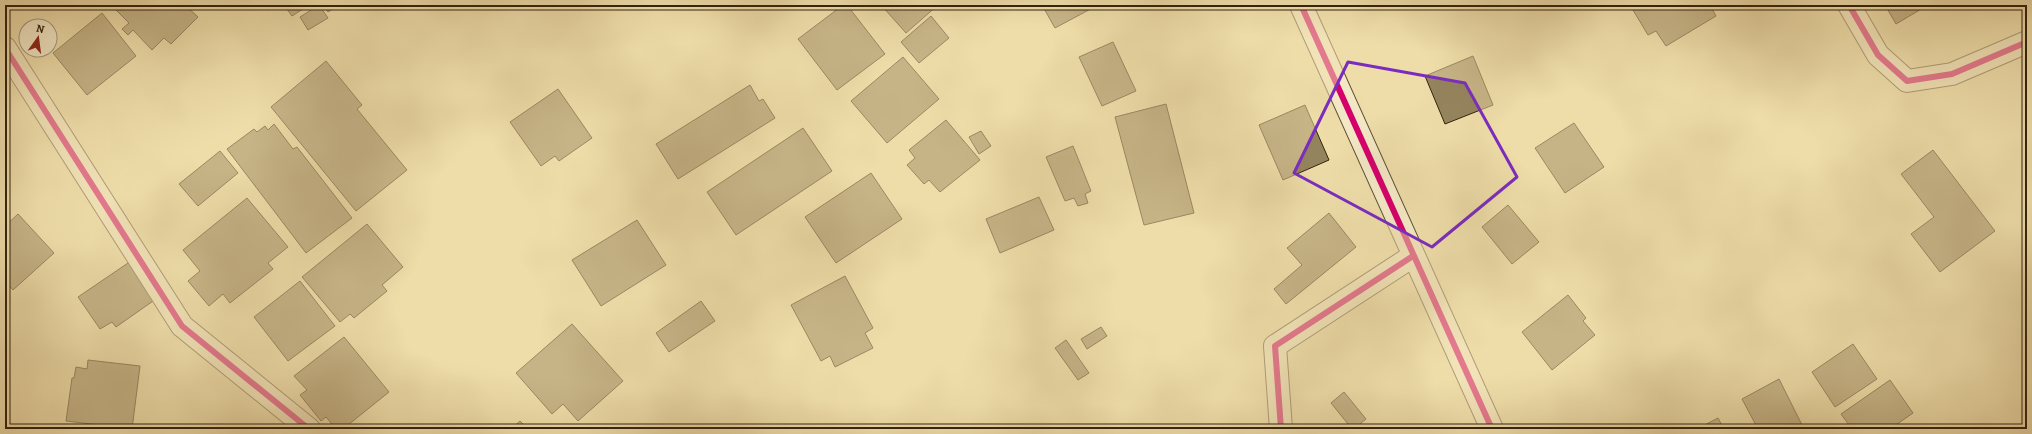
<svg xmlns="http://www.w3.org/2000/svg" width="2032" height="434" font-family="Alegreya,serif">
	<rect width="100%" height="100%" fill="#eedda9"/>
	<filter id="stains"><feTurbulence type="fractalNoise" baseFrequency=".005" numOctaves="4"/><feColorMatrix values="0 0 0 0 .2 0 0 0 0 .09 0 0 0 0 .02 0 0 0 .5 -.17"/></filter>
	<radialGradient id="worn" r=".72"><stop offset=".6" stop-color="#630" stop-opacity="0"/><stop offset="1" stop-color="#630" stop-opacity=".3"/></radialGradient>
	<path fill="#94845e" stroke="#32230d" d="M111,5h74l13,12 -27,27 -7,-6 -12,12 -19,-20 -5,5 -6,-6 7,-6z
		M284,5h25l-17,11z
		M319,5l9,13 -20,12 -8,-13z
		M323,5h16l-11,7z
		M843,5h4l38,49 -48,36 -39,-51z
		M881,5h57l-32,28z
		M1042,5h56l-43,23z
		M1630,5h80l6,11 -50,30 -10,-15 -8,4z
		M1885,5h43l-32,19z
		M102,13l34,43 -49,39 -34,-42z
		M931,16l18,22 -30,25 -18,-21z
		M1113,42l23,49 -34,15 -23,-49z
		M1473,56l20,49 -48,19 -20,-48z
		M903,57l36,42 -52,44 -36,-42z
		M326,61l36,44 -5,4 50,61 -51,41 -85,-104z
		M750,85l9,16 4,-2 12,19 -97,61 -22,-35z
		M558,89l34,49 -33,23 -4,-5 -14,10 -31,-44z
		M1166,104l28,109 -50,12 -29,-108z
		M1305,105l24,55 -46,20 -24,-55z
		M946,120l34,40 -40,32 -11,-12 -5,4 -17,-19 8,-7 -6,-8z
		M1574,123l30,44 -39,26 -30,-45z
		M274,124l19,25 4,-2 55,71 -46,35 -79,-104 27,-20 3,3 8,-6 3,4z
		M803,128l29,43 -96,64 -29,-43z
		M981,131l10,15 -12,8 -10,-17z
		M1073,146l18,45 -6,3 3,9 -10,3 -4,-8 -9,3 -19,-44z
		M1933,150l62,81 -55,41 -29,-38 23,-17 -33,-43z
		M220,151l18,22 -40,33 -19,-22z
		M871,173l31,46 -66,44 -31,-46z
		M1039,197l15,33 -54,23 -14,-34z
		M247,198l41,49 -20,16 5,6 -43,34 -7,-9 -14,12 -21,-25 12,-10 -17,-21z
		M1508,205l31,37 -27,22 -30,-37z
		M1329,213l27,34 -70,57 -12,-15 28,-24 -15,-17z
		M18,214l36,39 -41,37 -8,-9v-55z
		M637,220l29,45 -65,41 -29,-46z
		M367,224l36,43 -21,18 5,6 -33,27 -4,-4 -10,8 -38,-45z
		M131,261l25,38 -40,28 -4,-5 -12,7 -22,-32z
		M845,276l28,52 -8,5 8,15 -38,19 -5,-11 -9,5 -30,-56z
		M300,281l35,45 -47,35 -34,-44z
		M1568,295l18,23 -3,3 12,14 -43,35 -30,-38z
		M701,301l14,20 -46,31 -13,-19z
		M572,324l51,57 -45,40 -15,-17 -11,10 -36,-41z
		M1101,327l6,9 -20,13 -6,-10z
		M344,337l45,55 -46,37h-7l-10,-12 -5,4 -21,-26 7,-5 -13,-14z
		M1066,340l23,33 -11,7 -23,-32z
		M1853,344l24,35 -42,28 -23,-35z
		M88,360l52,6 -8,63 -66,-8 6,-43h2l2,-11 11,2z
		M1779,379l23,46 -7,4h-37l-16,-30z
		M1890,380l23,33 -23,16h-38l-11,-15z
		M1344,392l22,27 -12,10h-2l-21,-26z
		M1718,418l6,11h-27z
		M520,421l8,8h-17z"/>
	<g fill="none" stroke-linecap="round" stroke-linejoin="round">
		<g stroke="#615234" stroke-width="24">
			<path id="minor" d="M1301,5l191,424
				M1849,5l29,50 29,26 45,-7 75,-32
				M5,48l177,278 127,103
				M1281,429l-6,-83 138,-90"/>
		</g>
		<use href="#minor" stroke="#f4e9c7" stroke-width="22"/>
		<g stroke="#f4e9c7" stroke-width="8">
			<path id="cycleway" d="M1301,5l191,424
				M1849,5l29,50 29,26 45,-7 75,-32
				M5,48l177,278 127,103
				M1281,429l-6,-83 138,-90"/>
		</g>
		<use href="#cycleway" stroke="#d6006c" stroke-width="6"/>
	</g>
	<path d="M0 0H2032V434H0ZM1348,62l117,21 52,94 -85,70 -138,-74z" fill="#eedda9" fill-opacity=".55" fill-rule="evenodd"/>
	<path fill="none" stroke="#7b2cbf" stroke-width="3" stroke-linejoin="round" d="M1348,62l117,21 52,94 -85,70 -138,-74z"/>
	<rect width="2032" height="434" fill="none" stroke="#eedda9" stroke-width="20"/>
	<rect x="6" y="6" width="2020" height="422" fill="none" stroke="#32230d" stroke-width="2"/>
	<rect x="10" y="10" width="2012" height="414" fill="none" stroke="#32230d"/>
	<g transform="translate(38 38) rotate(14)"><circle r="19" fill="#f4e9c7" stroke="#a69a7d"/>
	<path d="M0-3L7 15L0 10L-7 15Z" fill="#8f2418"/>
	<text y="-6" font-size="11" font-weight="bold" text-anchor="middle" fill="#32230d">N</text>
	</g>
	<rect width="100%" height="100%" filter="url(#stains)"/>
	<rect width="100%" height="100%" fill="url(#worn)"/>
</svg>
